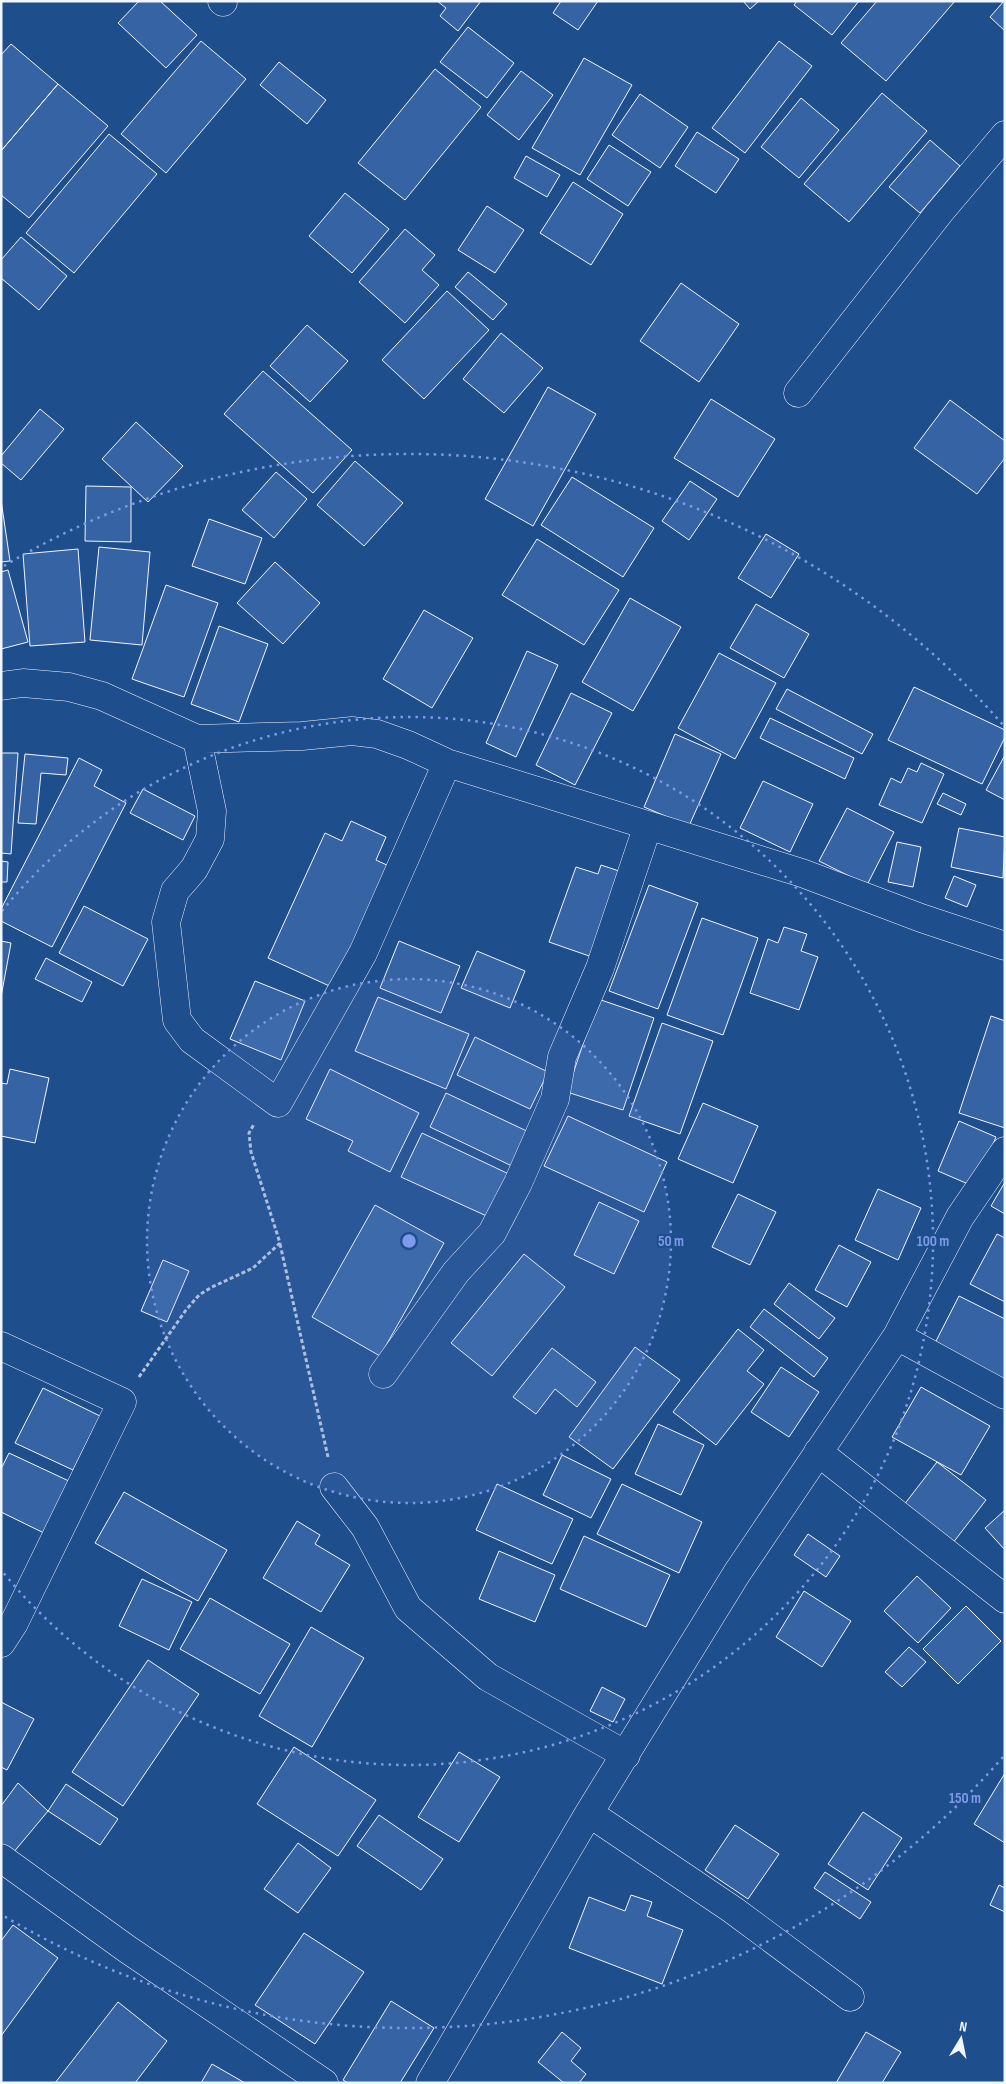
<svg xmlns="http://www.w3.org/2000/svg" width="1006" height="2084" font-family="'Sofia Sans Condensed',sans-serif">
	<rect width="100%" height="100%" fill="#1f4e8c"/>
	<path fill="#3563a3" stroke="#f2f6ff" d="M139,1h21l37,34 -31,33 -48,-45z
		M437,1h44l-23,30 -18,-15 6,-8z
		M561,1h37l-20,29 -25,-17z
		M743,1h16l-9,8z
		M797,1h62l-27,34 -38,-30z
		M877,1h78l-69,80 -45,-38z
		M1004,1h1v30l-15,-14z
		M468,27l46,36 -27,35 -47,-36z
		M201,41l45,38 -80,94 -45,-39z
		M779,41l33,25 -67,87 -33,-25z
		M11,44l47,40 -57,67v-96z
		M584,58l48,27 -52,90 -48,-27z
		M279,62l47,38 -19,24 -47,-39z
		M435,69l46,38 -76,93 -47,-37z
		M521,71l32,24 -34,45 -32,-25z
		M58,84l50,42 -79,92 -28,-23v-44z
		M882,93l45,38 -78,91 -45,-38z
		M640,94l48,33 -28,41 -48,-33z
		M801,98l38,32 -40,48 -38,-31z
		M697,132l42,27 -23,34 -41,-27z
		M109,134l48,40 -83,99 -48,-40z
		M930,140l30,26 -40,47 -31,-26z
		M609,145l42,27 -23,34 -41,-27z
		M526,156l34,19 -13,22 -33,-19z
		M573,182l50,32 -32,51 -51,-32z
		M345,193l44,36 -37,44 -43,-37z
		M487,206l37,24 -29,43 -37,-23z
		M405,229l30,26 -13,15 17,15 -34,38 -46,-41z
		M21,237l46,39 -28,34 -38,-32v-18z
		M468,272l39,32 -14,16 -38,-33z
		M681,283l58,41 -40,58 -59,-41z
		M447,291l42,39 -65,69 -42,-39z
		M307,325l41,36 -38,41 -40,-36z
		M501,333l42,35 -39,45 -41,-34z
		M263,371l89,79 -39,43 -89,-79z
		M548,387l48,27 -63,112 -48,-27z
		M711,399l64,40 -37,58 -64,-39z
		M950,400l55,41v17l-28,36 -63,-46z
		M40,409l24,20 -43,51 -20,-17v-7z
		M136,422l47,44 -35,36 -46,-43z
		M355,461l48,42 -39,43 -47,-41z
		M276,472l31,27 -33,39 -32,-28z
		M572,477l82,51 -31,49 -82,-52z
		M690,481l27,18 -28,41 -27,-19z
		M86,486l45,1v55l-46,-1z
		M1,500l9,61 -9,1z
		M209,519l53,19 -17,46 -53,-18z
		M766,534l33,20 -28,44 -33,-20z
		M537,539l82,51 -35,55 -82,-50z
		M99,547l51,5 -8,93 -52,-5z
		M78,549l7,93 -55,4 -7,-92z
		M275,562l45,41 -37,41 -46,-41z
		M8,570l20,72 -27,7v-77z
		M166,585l52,18 -34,94 -52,-18z
		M630,598l51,29 -48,84 -51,-29z
		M756,604l53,30 -25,44 -54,-30z
		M424,610l49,28 -41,70 -49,-29z
		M219,626l49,18 -29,78 -48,-18z
		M527,651l31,14 -42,92 -30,-14z
		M719,653l57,30 -41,76 -57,-31z
		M914,687l91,43v7l-23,47 -94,-44z
		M787,689l86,45 -11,20 -86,-45z
		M571,693l41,20 -37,72 -39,-20z
		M770,718l84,40 -9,21 -85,-41z
		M675,734l46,20 -32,72 -45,-19z
		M1,753h17l-7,101 -10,-1z
		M25,754l43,4 -2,17 -25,-2 -5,51 -18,-1z
		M1005,755v45l-19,-10z
		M79,758l23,12 -8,16 32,17 -74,144 -51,-26v-12z
		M921,763l23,11 -22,49 -43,-18 12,-27 10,5 7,-15 9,4z
		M763,781l50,23 -23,48 -50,-24z
		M143,789l52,27 -12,24 -53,-27z
		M943,793l23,11 -5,11 -24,-11z
		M847,808l47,24 -27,53 -48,-24z
		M351,821l35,16 -10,23 15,7 -55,122 -68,-31 57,-125 17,8z
		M959,828l46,9 -2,41 -52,-11z
		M897,842l24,5 -8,40 -25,-5z
		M1,861l7,1 -1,20h-6z
		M601,865l24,8 -30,85 -46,-16 27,-75 22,7z
		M954,876l22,9 -9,22 -22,-9z
		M649,885l49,18 -40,106 -49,-18z
		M84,906l64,33 -25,47 -64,-33z
		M702,918l56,20 -35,97 -56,-20z
		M784,927l23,7 -6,17 17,6 -19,53 -49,-17 18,-54 10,4z
		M1,941l10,2 -10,54z
		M399,941l61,25 -19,47 -61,-25z
		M477,951l48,20 -15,37 -49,-20z
		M46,958l46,24 -10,20 -47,-23z
		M255,981l50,20 -24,59 -51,-21z
		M378,997l91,37 -23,55 -91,-38z
		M598,999l56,19 -31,92 -56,-18z
		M991,1016l14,5v107l-46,-15z
		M662,1023l51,18 -33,93 -51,-18z
		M475,1037l73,35 -18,37 -73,-34z
		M10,1069l39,9 -14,65 -34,-7v-53l6,1z
		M330,1069l89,44 -29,59 -42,-21 5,-10 -47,-22z
		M446,1093l85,40 -17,34 -84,-40z
		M703,1103l55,23 -25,57 -55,-24z
		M568,1116l99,46 -23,50 -100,-46z
		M959,1121l37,16 -21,50 -37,-16z
		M422,1133l89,42 -20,43 -90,-41z
		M1005,1182v32l-14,-8z
		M878,1189l43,19 -23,52 -43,-20z
		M738,1194l38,18 -26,53 -38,-18z
		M599,1202l40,19 -25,53 -40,-19z
		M375,1205l69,38 -64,113 -68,-39z
		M997,1234l8,4v64l-35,-18z
		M839,1245l32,17 -24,45 -32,-17z
		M524,1254l41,33 -73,89 -41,-33z
		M163,1260l26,11 -22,51 -26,-11z
		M789,1283l46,35 -16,21 -45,-35z
		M959,1296l46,23v61l-71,-35z
		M764,1309l64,49 -14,19 -64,-50z
		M738,1329l26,21 -17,21 17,13 -48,61 -43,-33z
		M635,1347l45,33 -67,89 -44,-32z
		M552,1348l44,34 -19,25 -22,-18 -19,25 -23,-17z
		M781,1367l38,25 -30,45 -38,-25z
		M921,1387l69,39 -29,49 -69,-38z
		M43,1388l57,28 -27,54 -58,-27z
		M658,1424l46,21 -23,50 -46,-21z
		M9,1453l62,29 -25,52 -45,-22v-43z
		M562,1455l49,24 -20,39 -48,-23z
		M937,1462l49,38 -37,48 -49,-38z
		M497,1484l76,35 -21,45 -76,-34z
		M622,1484l80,38 -23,51 -82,-39z
		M124,1492l103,58 -29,51 -103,-58z
		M1005,1510v40l-20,-22z
		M297,1521l23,14 -5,9 35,21 -29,47 -58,-34z
		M808,1534l32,22 -14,21 -32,-22z
		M584,1536l86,39 -24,52 -86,-38z
		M499,1551l56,24 -20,47 -56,-23z
		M917,1576l34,32 -33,35 -34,-32z
		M142,1579l50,23 -23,48 -50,-24z
		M804,1591l47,30 -29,46 -46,-30z
		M210,1598l80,46 -30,50 -80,-45z
		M966,1606l35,35 -43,43 -35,-35z
		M311,1627l53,31 -52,89 -53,-31z
		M909,1647l17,15 -24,25 -17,-15z
		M148,1660l51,34 -76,112 -51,-34z
		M602,1687l23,12 -12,23 -23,-11z
		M1,1702l33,17 -27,51 -6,-3z
		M294,1747l82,53 -38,56 -81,-52z
		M459,1752l41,25 -41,65 -41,-25z
		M1005,1773v70l-31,-19z
		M18,1783l30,28 -35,42 -12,-8v-39z
		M66,1784l52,35 -18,26 -52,-34z
		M863,1812l39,26 -34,52 -40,-26z
		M379,1815l64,44 -22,31 -64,-44z
		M735,1825l44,29 -31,45 -43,-29z
		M298,1843l33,25 -33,45 -34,-24z
		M825,1872l46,30 -11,17 -46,-31z
		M999,1885l6,3v24l-15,-7z
		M631,1895l21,7 -5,14 36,14 -21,54 -93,-36 20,-51 36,14z
		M13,1925l45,33 -57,78v-95z
		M304,1933l60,39 -49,72 -60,-39z
		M391,2001l43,27 -34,55h-52l-5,-3z
		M118,2002l49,39 -32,42h-80z
		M562,2032l19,16 -10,13 15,13 -7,9h-15l-26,-21z
		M866,2032l35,20 -19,31h-46z
		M212,2064l33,19h-44z"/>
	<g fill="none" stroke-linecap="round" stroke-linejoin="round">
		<g stroke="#f2f6ff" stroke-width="29">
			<path id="minor" d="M222,1l1,1
				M798,393l141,-180 66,-78
				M1,686l22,-3 46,4 33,9 95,43 105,-3 50,-5 25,3 31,11 39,18 355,110 119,45 84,28
				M197,739l15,72 -2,28 -16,30 -19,22 -9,31 11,98 15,20 86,63 85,-150 84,-190
				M897,1336l108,59
				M1,1346l121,56 -108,221 -13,20
				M383,1374l73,-102 36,-39 26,-50 37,-84 7,-42 38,-89 48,-143
				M818,1452l187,147
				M334,1487l31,40 43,81 80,69 138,78
				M589,1813l144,97 117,87
				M1,1858l126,91 197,134
				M430,2083l159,-270 148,-240 160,-237 63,-119 45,-66"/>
		</g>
		<path stroke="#b3c4dc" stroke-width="3" stroke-dasharray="4 2.5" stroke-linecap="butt" d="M280,1244l48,213
			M139,1377l47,-67 13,-15 13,-8 41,-19 27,-25 -29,-91 -2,-19 5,-9"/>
		<use href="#minor" stroke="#1f4e8c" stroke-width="28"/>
	</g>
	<circle cx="409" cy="1241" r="262" fill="#7d9aea" fill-opacity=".12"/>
	<g fill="none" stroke="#7d9aea" stroke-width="2.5" stroke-dasharray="2.5 5">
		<circle cx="409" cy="1241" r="262"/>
		<path d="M2 911A524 524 0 1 1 2 1571"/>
		<path d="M1003 1757A787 787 0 0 1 4 1916M4 566A787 787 0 0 1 1003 725"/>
	</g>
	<circle cx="409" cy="1241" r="8" fill="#7d9aea" stroke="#1f4e8c" stroke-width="2.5"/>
	<g font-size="15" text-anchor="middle" font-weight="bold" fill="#7d9aea" stroke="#1f4e8c" stroke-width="4" stroke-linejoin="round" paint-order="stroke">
		<text x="671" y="1246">50 m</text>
		<text x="933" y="1246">100 m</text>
		<text x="965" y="1803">150 m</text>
	</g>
	<rect width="1006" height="2084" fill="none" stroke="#f2f6ff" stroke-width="5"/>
	<g transform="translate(961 2039) rotate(10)" stroke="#1f4e8c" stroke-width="4" paint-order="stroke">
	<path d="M0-4L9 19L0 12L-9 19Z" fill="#f2f6ff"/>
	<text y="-8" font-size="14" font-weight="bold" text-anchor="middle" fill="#f2f6ff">N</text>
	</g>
</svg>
